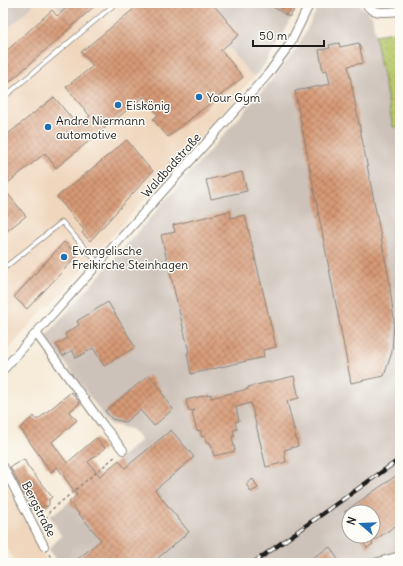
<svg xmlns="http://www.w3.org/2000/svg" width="403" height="566" font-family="Delius,sans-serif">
	<defs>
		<pattern id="grass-dots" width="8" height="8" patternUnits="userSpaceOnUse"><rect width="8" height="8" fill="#b7c96c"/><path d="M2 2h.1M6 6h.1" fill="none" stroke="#9dac5d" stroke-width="1.8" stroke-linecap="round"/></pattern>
		<pattern id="building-cross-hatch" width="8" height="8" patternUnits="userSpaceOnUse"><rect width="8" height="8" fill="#d69a76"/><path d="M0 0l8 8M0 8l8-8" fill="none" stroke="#ad7d60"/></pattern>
	</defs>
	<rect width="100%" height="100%" fill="#fdfcf7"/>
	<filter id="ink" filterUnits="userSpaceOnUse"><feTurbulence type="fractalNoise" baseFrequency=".025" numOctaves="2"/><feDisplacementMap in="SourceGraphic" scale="8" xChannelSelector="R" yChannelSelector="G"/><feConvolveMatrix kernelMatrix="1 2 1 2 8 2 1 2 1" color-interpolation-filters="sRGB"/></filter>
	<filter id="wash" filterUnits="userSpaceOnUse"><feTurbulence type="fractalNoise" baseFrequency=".012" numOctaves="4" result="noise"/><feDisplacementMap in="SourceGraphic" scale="16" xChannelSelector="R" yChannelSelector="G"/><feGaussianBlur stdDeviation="0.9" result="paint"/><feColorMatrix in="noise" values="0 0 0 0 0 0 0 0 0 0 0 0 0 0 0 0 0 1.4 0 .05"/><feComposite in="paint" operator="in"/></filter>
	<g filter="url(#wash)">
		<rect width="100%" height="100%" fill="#f7ecda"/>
		<path fill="#efd6bc" d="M36,3h18l20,22 25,-22h92l59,71 4,3 -204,229 -4,1 -43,49v-323z
			M3,477l45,86h-32l-13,-19z"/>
		<path fill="#cdc2b9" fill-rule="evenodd" d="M3,3h33l-33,30z
			M54,3h18l-10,9z
			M191,3h107l-17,37 -19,28 -8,9 -4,-3z
			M320,3h40l1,4 11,9 21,110h7v437h-343l-8,-14 12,-13 -11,-20 12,-8 79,-68 -10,-11 -22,-5 -63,-88 227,-257 24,-30zM349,512h24v24h-24z"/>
		<path fill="url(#grass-dots)" stroke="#6a7244" d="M400,31v95l-7,1 -18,-92z"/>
		<g id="blocks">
			<path fill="url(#building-cross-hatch)" d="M72,3h26l-95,85v-34l49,-44 5,6z
				M141,3h71l27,32 -18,15 22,27 -75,60 -15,-18 5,-4 -15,-18 -87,71 -11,-15 -42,34v-49l51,-41 24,29 12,-10 -24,-29 27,-21 -12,-14z
				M267,3h15l12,8 -5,6z
				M339,43l1,4 19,-4 4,20 -15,3 41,213 5,42 -2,31 -8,24 -33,7 -56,-292 35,-7 -3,-14 -4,1 -4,-21 11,-2 -1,-3z
				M127,140l18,23 8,8 -63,70 -8,-8 2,-3 -27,-33z
				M242,172l5,19 -36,8 -5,-19z
				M3,188l23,28 -23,18z
				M230,211l1,7 14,-3 31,132 -13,3 1,7 -73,17 -4,-21 2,-1 -28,-117 14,-3 -2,-7z
				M64,242l14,13 -51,54 -13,-12z
				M108,302l27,45 -31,19 -11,-18 -17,10 -4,-8 -9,6 -7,-11 11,-7 -2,-4 14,-9 -2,-4z
				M149,375l13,16 -1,1 5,6 -1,1 8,10 -19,17 -14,-16 -15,12 -13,-3 -7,-8z
				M294,376l5,22 -12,3 11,45 -14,4 2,12 -20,5 -15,-64 -15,4 3,14 -4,1 2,7 -4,1 2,6 -3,1 3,14 -21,5 -4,-14 -3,1 -2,-7 -3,1 -2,-7 -3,1 -5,-18 3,-3 -6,1 -3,-11 25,-6v4l37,-9v-2z
				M71,392l9,11 -11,9 8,8 -25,22 15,21 29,-25 9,10 -17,14 12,14 19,-16 6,8 46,-38 23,27 -39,33 34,42 -37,31h-79l28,-23 -32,-38 8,-7 -20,-28 -6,5 -31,-44 14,-12 3,4z
				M24,459l4,8 24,30 -3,2v6l-3,2 -6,-1 -2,2 -15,-18h-1l-12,-23z
				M400,473v61l-5,-8 -23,16 1,2 -6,4 -8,-12h14v-24h-29z
				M253,479l5,9 -7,4 -5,-8z
				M330,547l10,16h-36z"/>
		</g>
	</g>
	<g filter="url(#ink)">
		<use href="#blocks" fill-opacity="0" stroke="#8a847b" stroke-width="1"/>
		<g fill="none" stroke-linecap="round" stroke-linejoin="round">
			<g stroke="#8a847b" stroke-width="5.5">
				<path id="service" d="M3,98l113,-95
					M172,165l7,9
					M3,269l59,-47 37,42"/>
			</g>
			<g stroke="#8a847b" stroke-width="10">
				<path id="minor" d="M366,3c4,12 23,9 34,8
					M36,333l67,92 20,25
					M3,370l265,-296 22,-30 20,-41
					M3,466l41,80
					M375,563l25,-7"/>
			</g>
			<path stroke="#8a847b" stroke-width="1.5" stroke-dasharray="3 3" stroke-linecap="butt" d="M43,524l7,-13 67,-56
				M49,554l4,9"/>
			<use href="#service" stroke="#fff" stroke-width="4"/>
			<use href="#minor" stroke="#fff" stroke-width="8"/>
			<g stroke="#1c1c1c" stroke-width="4.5">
				<path id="rail" d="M253,563l147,-104"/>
			</g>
			<use href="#rail" stroke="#fdfcf7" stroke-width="3" stroke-dasharray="9" stroke-linecap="butt"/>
		</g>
	</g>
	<g fill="#1f6fb2" stroke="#fdfcf7" stroke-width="1.5">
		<circle cx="199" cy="97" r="4"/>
		<circle cx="118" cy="105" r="4"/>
		<circle cx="48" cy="127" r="4"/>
		<circle cx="64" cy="257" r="4"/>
	</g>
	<g text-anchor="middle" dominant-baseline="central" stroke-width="3" stroke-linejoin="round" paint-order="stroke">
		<g font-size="12" fill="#1c1c1c" stroke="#fdfcf7" text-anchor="start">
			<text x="207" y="97">Your Gym</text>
			<text x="126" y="105">Eiskönig</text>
			<text x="56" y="120">Andre Niermann<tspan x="56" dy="14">automotive</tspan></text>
			<text x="72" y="250">Evangelische<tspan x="72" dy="14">Freikirche Steinhagen</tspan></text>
		</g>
		<g font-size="12" fill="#1c1c1c" stroke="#fdfcf7">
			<text transform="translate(171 165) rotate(-48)">Waldbadstraße</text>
			<text transform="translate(39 509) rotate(63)">Bergstraße</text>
		</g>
	</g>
	<rect width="403" height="566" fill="none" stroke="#fdfcf7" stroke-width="16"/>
	<g transform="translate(361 524) rotate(289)"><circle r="19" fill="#fdfcf7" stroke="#a3a29f"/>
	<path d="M0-3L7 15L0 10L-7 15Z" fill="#1f6fb2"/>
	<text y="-6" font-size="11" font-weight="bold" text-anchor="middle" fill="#1c1c1c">N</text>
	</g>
	<path d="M253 40v6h71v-6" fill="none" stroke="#1c1c1c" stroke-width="2"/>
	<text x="259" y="40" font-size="12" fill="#1c1c1c" stroke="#fdfcf7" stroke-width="3" paint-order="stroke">50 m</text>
</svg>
